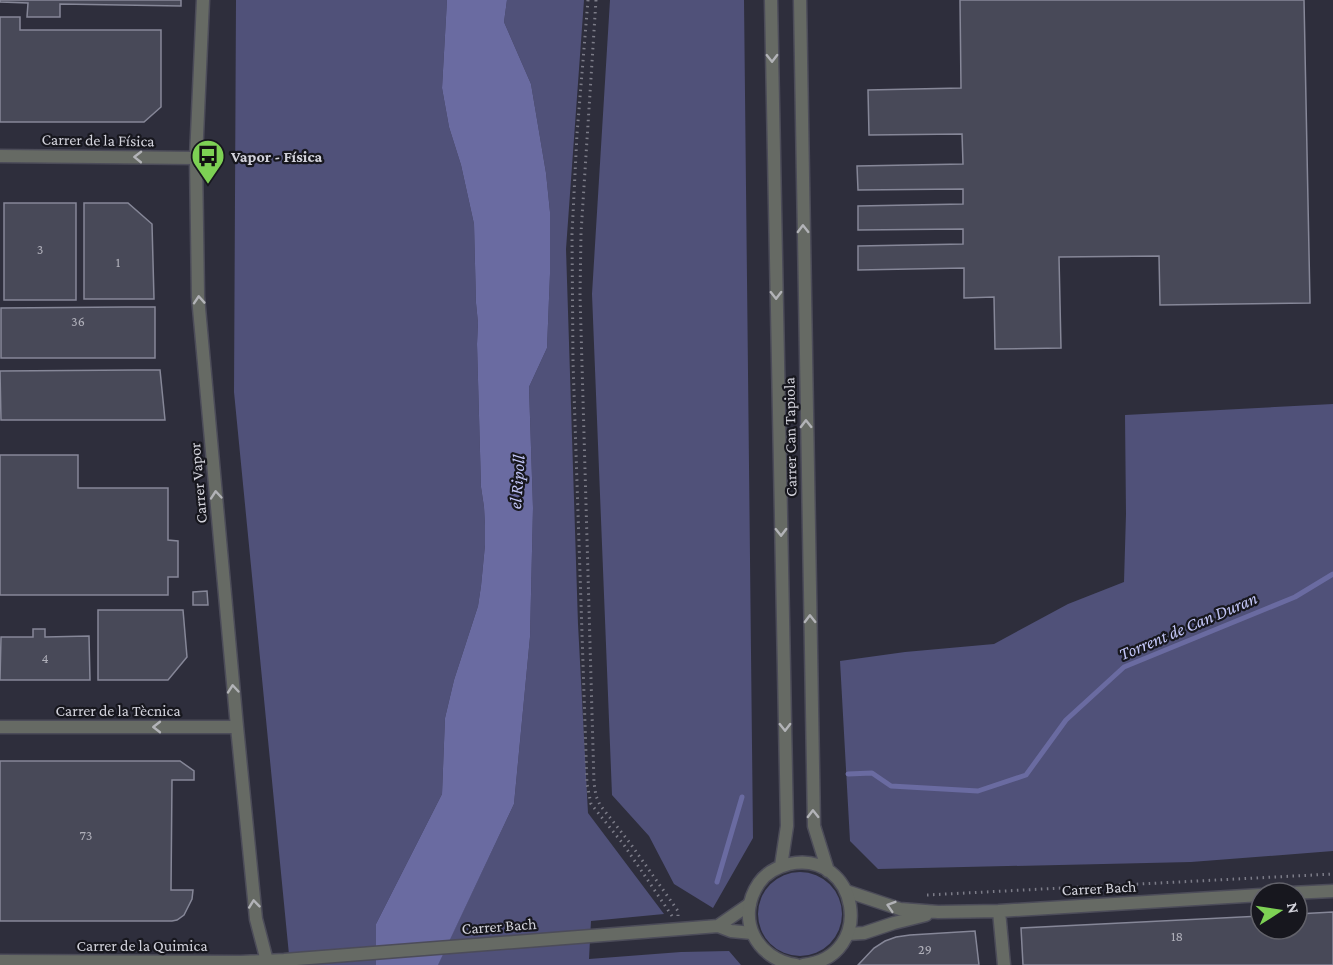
<svg xmlns="http://www.w3.org/2000/svg" width="1333" height="965" font-family="'Crimson Pro',serif">
	<rect width="100%" height="100%" fill="#2e2e3c"/>
	<path fill="#505179" d="M236,0h211l-5,88 7,39 12,38 13,59 2,79 2,20 -1,21 4,143 3,20 1,18v20l-4,41 -3,20 -24,74 -9,38 -3,76 -66,130v41h-86l-56,-573z
		M507,0h77l-18,249 12,375 10,189 76,101 -73,7 -2,38 92,-7 48,-1 12,14h-303v-1l76,-160 16,-167 3,-129 -4,-121 18,-39 3,-74v-62l-4,-39 -15,-89 -27,-62z
		M610,0h134l9,838 -40,70 -39,-24 -25,-48 -37,-41 -20,-501z
		M1333,404v447l-142,11 -313,7 -28,-28 -10,-180 65,-9 89,-8 74,-40 56,-22 2,-68 -1,-99z
		M758 914a42 42 0 1 1 84 0a42 42 0 1 1-84 0Z"/>
	<path fill="#6a6ba1" d="M447,0h60l-3,22 27,62 15,89 4,39v62l-3,74 -18,39 4,121 -3,129 -16,167 -76,161h-62v-41l66,-130 3,-76 9,-38 24,-74 3,-20 4,-41v-20l-1,-18 -3,-20 -4,-143 1,-21 -2,-20 -2,-79 -13,-59 -12,-38 -7,-39z"/>
	<g fill="none" stroke-linecap="round" stroke-linejoin="round">
		<path stroke="#6a6ba1" stroke-width="5" d="M848,774l24,-1 19,13 87,5 48,-16 40,-55 58,-53 171,-70 38,-23
			M717,882l25,-85"/>
	</g>
	<path fill="#484958" stroke="#868798" stroke-width="1.5" d="M0,0h181v6l-121,-2v13h-33l1,-14 -28,-1z
		M960,0h344l6,303 -150,2 -1,-49 -100,1 2,91 -66,1 -1,-52 -30,1v-30l-106,2v-24l105,-2v-15l-105,1v-24l105,-2v-15l-105,1 -1,-24 106,-2 -1,-30 -93,1 -1,-45 93,-2z
		M0,17h20v13h141v77l-17,15h-144z
		M4,203h72v97h-72z
		M84,203h44l24,21 2,75h-70z
		M126,307h29v51h-154v-50z
		M136,370h24l5,50h-164l-1,-49z
		M0,455h78v33h90v52l10,1v36h-10v18h-168z
		M207,591l1,14h-15v-13z
		M98,610h85l4,47 -19,23h-70z
		M33,629h12v8l44,-1 1,44h-90l1,-43h32z
		M0,761h180l14,10v9h-22l-1,110h22l-1,9 -8,16 -7,5 -5,1h-172z
		M1333,912v53h-310l-2,-37 240,-12v13h36v-15z
		M975,931l4,34h-121l16,-17 11,-7 11,-4 14,-2z"/>
	<g fill="none" stroke-linecap="round" stroke-linejoin="round">
		<g stroke="#4c4c59" stroke-width="15">
			<path id="minor" d="M203,0l-7,158 2,139 39,430 19,192 12,46
				M0,156l196,2
				M0,727h237
				M846,891l54,18 38,3 61,-1 262,-16
				M1290,893l43,-2
				M999,911l5,54
				M718,926l32,-22
				M848,934l16,-1 30,-10 32,-8
				M0,961l241,1 43,-2 434,-34 13,5 21,2"/>
		</g>
		<g stroke="#4c4c59" stroke-width="15">
			<path id="tertiary" d="M771,0l16,826 -6,40
				M800,0l14,826 14,45
				M796,965c-40,-6 -61,-47 -37,-82 7,-10 18,-16 30,-19 69,-15 89,93 14,101"/>
		</g>
		<path stroke="#7c7c88" stroke-width="3" stroke-dasharray="1.5 4.5" stroke-linecap="butt" d="M588,0l-11,134 -5,100 1,128 14,422 4,20 33,41 48,71
			M596,0l-15,233 -1,62 14,488 2,13 4,9 30,38 48,68v5
			M927,895l406,-21"/>
		<use href="#minor" stroke="#666a64" stroke-width="12"/>
		<use href="#tertiary" stroke="#666a64" stroke-width="12"/>
	</g>
	<defs><path id="oneway-chevron" d="M-2-3.5L2.5 0L-2 3.5" fill="none" stroke-width="1.6" stroke-linecap="round" stroke-linejoin="round" transform="scale(1.5)"/></defs>
	<g stroke="#b2b3b7">
		<use href="#oneway-chevron" transform="translate(772 58) rotate(89)"/>
		<use href="#oneway-chevron" transform="translate(138 157) rotate(-179)"/>
		<use href="#oneway-chevron" transform="translate(803 229) rotate(-91)"/>
		<use href="#oneway-chevron" transform="translate(776 295) rotate(89)"/>
		<use href="#oneway-chevron" transform="translate(199 300) rotate(-94)"/>
		<use href="#oneway-chevron" transform="translate(806 424) rotate(-91)"/>
		<use href="#oneway-chevron" transform="translate(216 495) rotate(-95)"/>
		<use href="#oneway-chevron" transform="translate(781 532) rotate(89)"/>
		<use href="#oneway-chevron" transform="translate(810 619) rotate(-91)"/>
		<use href="#oneway-chevron" transform="translate(233 689) rotate(-95)"/>
		<use href="#oneway-chevron" transform="translate(157 727) rotate(180)"/>
		<use href="#oneway-chevron" transform="translate(785 727) rotate(89)"/>
		<use href="#oneway-chevron" transform="translate(813 814) rotate(-91)"/>
		<use href="#oneway-chevron" transform="translate(254 904) rotate(-96)"/>
		<use href="#oneway-chevron" transform="translate(891 906) rotate(-163)"/>
	</g>
	<defs>
		<g id="bus-pin" transform="scale(1.725)"><path d="M0 17L-7.5 6A9.5 9.5 0 1 1 7.5 6Z" fill="#7dd154" stroke="#17171e"/><path d="M-5-6H5V4H4V6H2V4H-2V6H-4V4H-5ZM-3.5-4V0h7V-4ZM-3.5 1.2v1.5H-2V1.2ZM2 1.2v1.5H3.5V1.2Z" fill="#111"/></g>
	</defs>
	<g fill-rule="evenodd">
		<use href="#bus-pin" x="208" y="156"/>
	</g>
	<g text-anchor="middle" dominant-baseline="central" stroke-width="4.5" stroke-linejoin="round" paint-order="stroke">
		<g font-size="14" fill="#b0b0ba">
			<text x="40" y="249">3</text>
			<text x="118" y="262">1</text>
			<text x="78" y="321">36</text>
			<text x="45" y="658">4</text>
			<text x="86" y="835">73</text>
			<text x="1177" y="936">18</text>
			<text x="925" y="949">29</text>
		</g>
		<g font-size="16" fill="#d2d2db" stroke="#17171e">
			<text transform="translate(98 140) rotate(1)">Carrer de la Física</text>
			<text transform="translate(790 437) rotate(-91)">Carrer Can Tapiola</text>
			<text transform="translate(198 483) rotate(-95)">Carrer Vapor</text>
			<text x="118" y="710">Carrer de la Tècnica</text>
			<text transform="translate(1099 888) rotate(-3)">Carrer Bach</text>
			<text transform="translate(499 926) rotate(-4)">Carrer Bach</text>
			<text x="142" y="945">Carrer de la Quimica</text>
		</g>
		<g font-size="16" font-weight="bold" fill="#d2d2db" stroke="#17171e" text-anchor="start">
			<text x="231" y="156">Vapor - Física</text>
		</g>
		<g font-size="18" font-style="italic" fill="#c2c5f6" stroke="#17171e">
			<text transform="translate(517 482) rotate(-86)">el Ripoll</text>
			<text transform="translate(1188 626) rotate(-23)">Torrent de Can Duran</text>
		</g>
	</g>
	<g transform="translate(1279 911) rotate(78)"><circle r="28" fill="#17171e" stroke="#62626a" stroke-width="1.5"/>
	<path d="M0-4.5L10 22L0 15L-10 22Z" fill="#7dd154"/>
	<text y="-9" font-size="16" font-weight="bold" text-anchor="middle" fill="#d2d2db">N</text>
	</g>
</svg>
